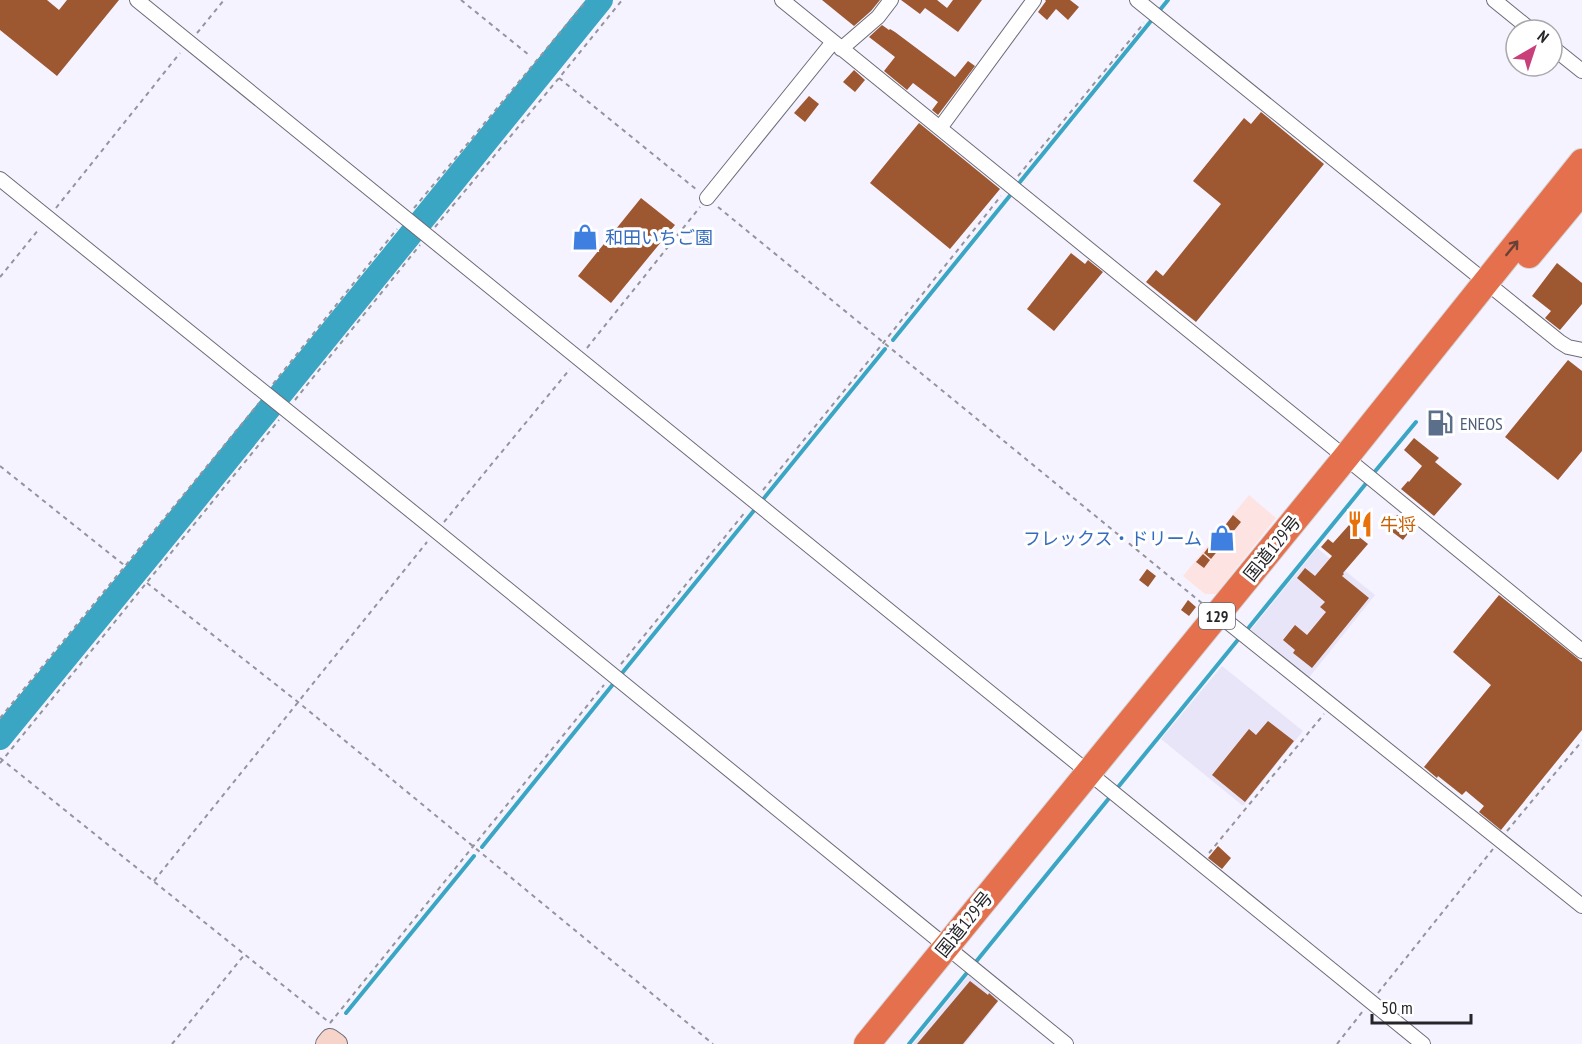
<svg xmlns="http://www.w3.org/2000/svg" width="1582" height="1044" font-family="'PT Sans Narrow','Noto Sans JP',sans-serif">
	<rect width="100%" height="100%" fill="#f5f3ff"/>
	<path fill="#fee3e3" d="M1249,495l27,23 -60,76h-11l-22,-18z"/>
	<path fill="#e9e5f8" d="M1317,548l58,47 -68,85 -2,-4 -55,-45z
		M1222,666l81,65 -60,75 -82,-67z
		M972,971l31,25 -38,48h-52z"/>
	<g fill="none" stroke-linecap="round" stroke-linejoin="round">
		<path stroke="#3aa6c4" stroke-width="4" d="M1020,182l148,-182
			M893,340l119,-147
			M1372,475l44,-53
			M1246,631l122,-150
			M623,672l262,-323
			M482,847l132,-164
			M346,1013l128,-157
			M909,1044l332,-408"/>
		<path stroke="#3aa6c4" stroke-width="24" d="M0,738l146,-178 455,-560"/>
	</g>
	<path fill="#9d5832" d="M0,0h47l12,10 8,-10h52l-62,76 -57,-46z
		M822,0h58l-9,11 -17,15z
		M901,0h36l10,8 6,-8h29l-24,32 -33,-24 -5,6z
		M1045,0h25l9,7 -11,13 -12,-11 -9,11 -9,-8 8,-11z
		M882,25l7,5 1,-1 5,3 60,45 13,-16 7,5 -37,49 -6,-5 6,-8 -25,-19 -6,7 -23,-19 11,-14 -26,-20z
		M854,70l11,10 -10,12 -12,-10z
		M809,96l10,8 -14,18 -11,-9z
		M1261,112l63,52 -128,158 -50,-40 10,-12 7,6 58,-72 -28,-23 51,-63 7,6z
		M919,123l81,66 -50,60 -80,-66z
		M641,198l34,27 -64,78 -33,-27z
		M1071,253l14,11 3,-4 15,12 -49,59 -27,-22z
		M1557,263l25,20v21l-22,26 -15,-12 6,-7 -19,-15z
		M1568,360l14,11v80l-24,29 -53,-43z
		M1414,438l25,20 -4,4 27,22 -28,32 -33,-27 7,-8 1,1 13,-16 -18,-16z
		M1233,515l8,7 -30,37 -7,-6z
		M1397,515l16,12 -10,13 -16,-12z
		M1349,525l10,9 -1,2 10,8 -25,29 1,1 -2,2 27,22 -57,70 -19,-15 2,-3 -12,-10 12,-15 12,10 19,-23 -6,-5 5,-5 -28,-24 8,-10 10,8 17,-20 -11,-9 7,-8 5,4z
		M1203,554l7,6 -6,8 -8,-6z
		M1147,569l9,7 -8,11 -9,-7z
		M1499,595l83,67v68l-81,100 -22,-18 5,-6 -18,-15 -4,4 -24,-19 -1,2 -13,-11 67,-82 -38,-33z
		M1188,600l8,7 -7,9 -8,-6z
		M1268,721l26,20 -49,61 -33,-27 37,-46 7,6z
		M1218,846l13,12 -9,11 -14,-11z
		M970,981l18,14 1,-2 9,8 -35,43h-46z"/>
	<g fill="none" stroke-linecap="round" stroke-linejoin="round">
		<g stroke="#6e6c76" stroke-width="16">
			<path id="street" d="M137,0l1286,1044
				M782,0l585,475 215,176
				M1137,0l423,342 8,5 14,3
				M1494,0l37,30
				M1552,47l30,24
				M841,49l37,-32 13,-17
				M940,128l94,-128
				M0,179l436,352 630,513
				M707,198l126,-156
				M1229,623l353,283"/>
		</g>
		<g stroke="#6e6c76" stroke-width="22">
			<path id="secondary" d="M326,1044l4,-5 7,5"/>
		</g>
		<g stroke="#d4d4d4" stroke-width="28">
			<path id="highway" d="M1529,255l53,-64
				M867,1044l479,-587 236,-295"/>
		</g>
		<path stroke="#95949c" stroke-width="2" stroke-dasharray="4.5 4.5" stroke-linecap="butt" d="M461,0l68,55
			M197,33l27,-33
			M559,78l138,112
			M1018,176l126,-153
			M718,207l485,397
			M56,208l124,-155
			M414,208l173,-208
			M435,227l124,-149 63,-78
			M0,277l39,-48
			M587,348l113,-141
			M273,384l124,-155
			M295,400l125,-155
			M0,466l124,99
			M763,490l121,-148 117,-146
			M444,522l126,-153
			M147,583l151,119 415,342
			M621,664l125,-153
			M0,718l259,-315
			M0,758l330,265
			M0,763l279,-343
			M1507,831l75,-90
			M1209,853l115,-139
			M154,881l273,-339
			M1378,993l115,-144
			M330,1023l274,-338
			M172,1044l73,-90
			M1337,1044l26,-33"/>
		<use href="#street" stroke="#fff" stroke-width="14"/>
		<use href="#secondary" stroke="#f7d4ca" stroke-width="20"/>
		<use href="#highway" stroke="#e4704d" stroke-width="26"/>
	</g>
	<defs><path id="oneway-shaft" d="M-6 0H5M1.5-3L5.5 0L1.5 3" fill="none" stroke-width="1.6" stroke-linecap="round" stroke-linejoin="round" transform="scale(1.5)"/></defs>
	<use stroke="#684036" href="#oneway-shaft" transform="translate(1512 248) rotate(-51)"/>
	<defs>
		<g id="shop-bare" transform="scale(2.07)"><path d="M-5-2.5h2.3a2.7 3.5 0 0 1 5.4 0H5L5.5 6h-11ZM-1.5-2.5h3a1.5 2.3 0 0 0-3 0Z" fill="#3f7fe0" stroke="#fff" stroke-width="2.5" paint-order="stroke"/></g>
		<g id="fuel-bare" transform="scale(2.07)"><path d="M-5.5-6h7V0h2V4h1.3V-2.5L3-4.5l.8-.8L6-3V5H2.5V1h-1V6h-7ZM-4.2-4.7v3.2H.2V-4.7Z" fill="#5c6f8a" stroke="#fff" stroke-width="2.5" paint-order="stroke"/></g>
		<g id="restaurant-bare" transform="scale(2.07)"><path d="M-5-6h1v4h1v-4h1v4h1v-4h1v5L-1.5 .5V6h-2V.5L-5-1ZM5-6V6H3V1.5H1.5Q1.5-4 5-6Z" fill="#e8710a" stroke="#fff" stroke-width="2.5" paint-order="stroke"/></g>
	</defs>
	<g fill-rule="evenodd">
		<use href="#shop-bare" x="585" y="237"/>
		<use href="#fuel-bare" x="1440" y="423"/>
		<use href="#restaurant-bare" x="1360" y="524"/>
		<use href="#shop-bare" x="1222" y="538"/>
	</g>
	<g text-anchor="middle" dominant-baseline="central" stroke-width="6" stroke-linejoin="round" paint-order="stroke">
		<rect fill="#fff" stroke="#67676a" stroke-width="1.5" x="1199" y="603" width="36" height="26" rx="4.5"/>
		<g font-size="16" font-weight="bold" fill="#26262a">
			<text x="1217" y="616">129</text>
		</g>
		<g font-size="18" fill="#366cbe" stroke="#fff" text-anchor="start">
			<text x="605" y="237">和田いちご園</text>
			<text x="1202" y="538" text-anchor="end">フレックス・ドリーム</text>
		</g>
		<g font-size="18" fill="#4e5e75" stroke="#fff" text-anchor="start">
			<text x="1460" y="423">ENEOS</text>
		</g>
		<g font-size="18" fill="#c56008" stroke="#fff" text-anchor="start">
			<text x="1380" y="524">牛将</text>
		</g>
		<g font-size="18" fill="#26262a" stroke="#fff">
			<text transform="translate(1272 548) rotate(-51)">国道129号</text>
			<text transform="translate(964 924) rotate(-51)">国道129号</text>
		</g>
	</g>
	<g transform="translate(1534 48) rotate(39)"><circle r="28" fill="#ffffff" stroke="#a8a8aa" stroke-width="1.5"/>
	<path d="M0-4.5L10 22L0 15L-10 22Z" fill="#c83f7a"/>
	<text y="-9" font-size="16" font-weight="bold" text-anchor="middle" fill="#26262a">N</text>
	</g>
	<path d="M1372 1014v9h99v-9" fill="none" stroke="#26262a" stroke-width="3"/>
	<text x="1381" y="1014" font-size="18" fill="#26262a" stroke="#ffffff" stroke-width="4.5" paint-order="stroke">50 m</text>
</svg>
